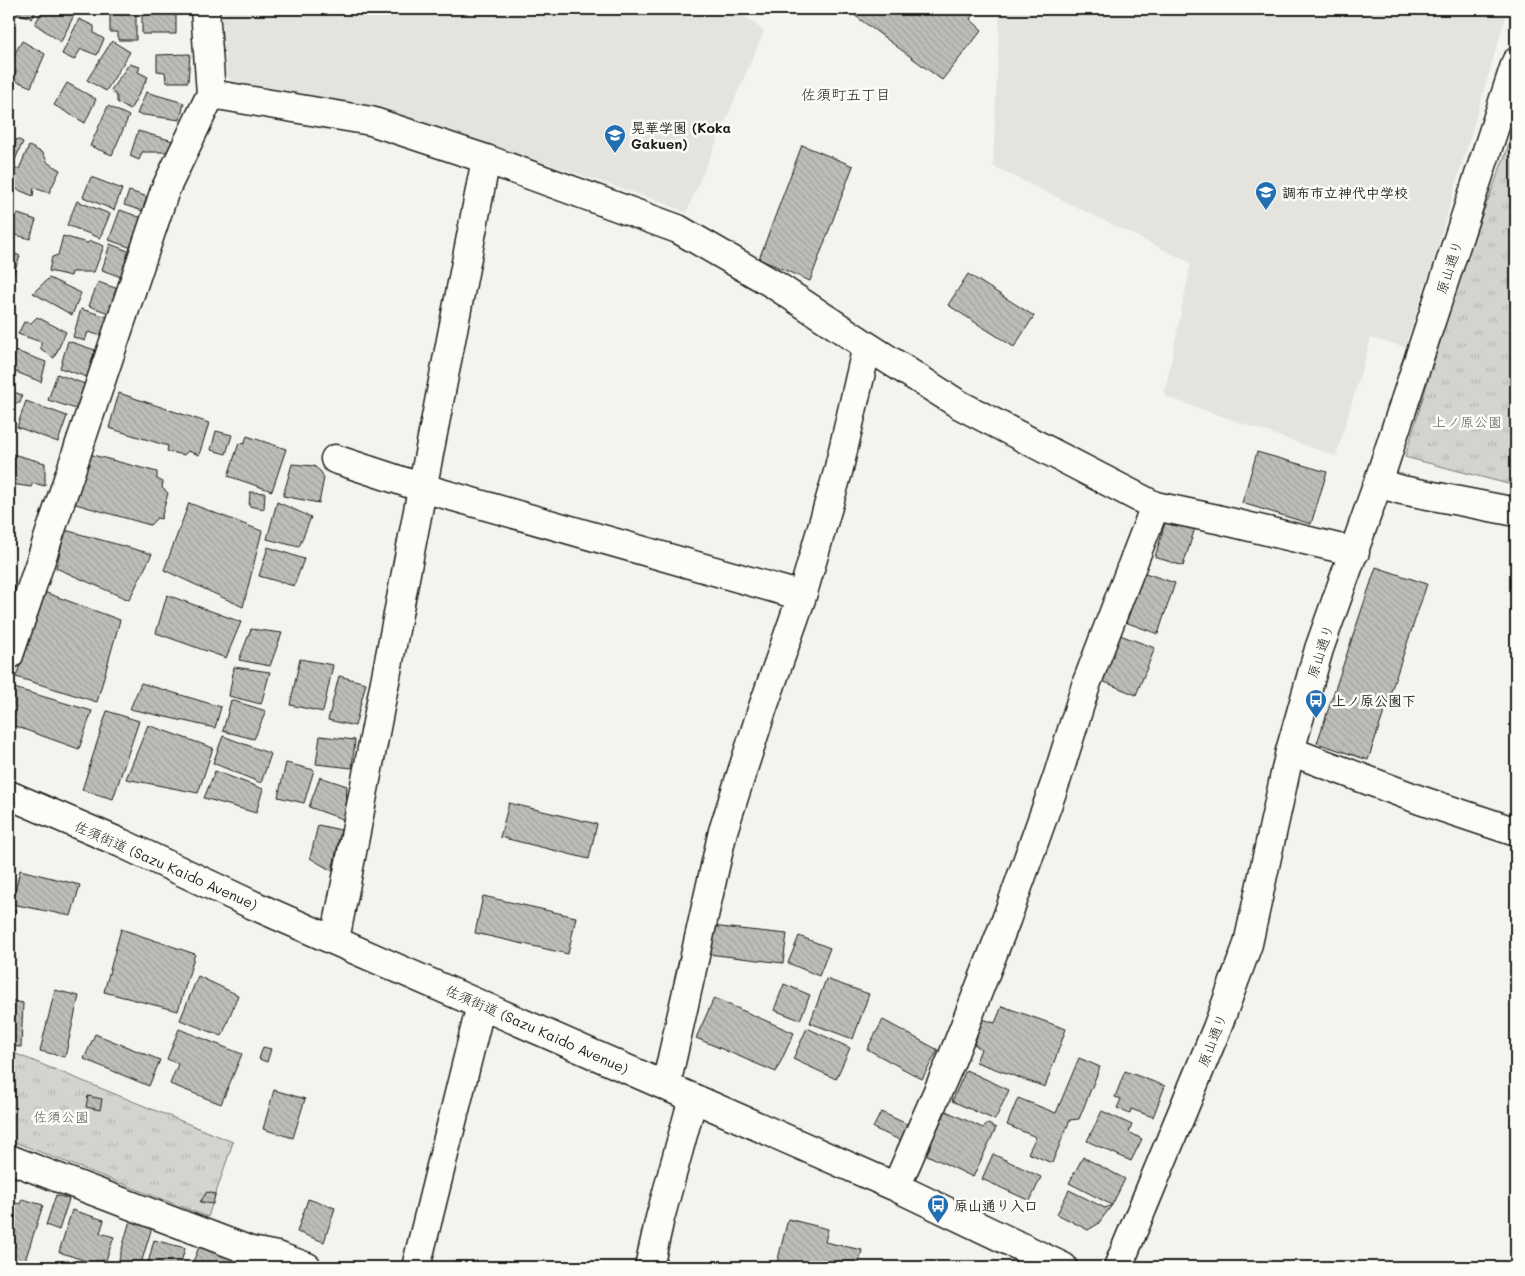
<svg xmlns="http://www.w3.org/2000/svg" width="1525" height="1276" font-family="Mali,'Klee One',sans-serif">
	<defs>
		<pattern id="park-tufts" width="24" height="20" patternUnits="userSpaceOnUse" patternTransform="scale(1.25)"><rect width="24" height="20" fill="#d4d3cf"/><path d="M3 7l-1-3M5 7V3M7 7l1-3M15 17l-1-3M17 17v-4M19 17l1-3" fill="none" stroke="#b5b5b1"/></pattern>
		<pattern id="building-back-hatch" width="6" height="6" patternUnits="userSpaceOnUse" patternTransform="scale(1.25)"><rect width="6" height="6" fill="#bebdba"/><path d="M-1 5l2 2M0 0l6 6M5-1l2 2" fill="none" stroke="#a3a29f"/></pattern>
	</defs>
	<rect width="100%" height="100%" fill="#f4f3ee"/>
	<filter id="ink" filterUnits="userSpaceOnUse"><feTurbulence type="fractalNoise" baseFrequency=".02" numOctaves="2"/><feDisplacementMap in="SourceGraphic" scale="10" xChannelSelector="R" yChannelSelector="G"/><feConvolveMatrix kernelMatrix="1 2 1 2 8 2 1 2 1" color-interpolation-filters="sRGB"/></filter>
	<g filter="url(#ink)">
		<path fill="#e4e3de" d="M221,9h514l29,22 -78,182 -24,-11 -284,-95 -138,-18 -14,-14z
			M1000,9h508l-73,246 -30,92 -34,-9 -35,118 -172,-60 27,-133 -198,-97z"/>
		<path fill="url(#park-tufts)" stroke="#787876" d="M1516,115v371l-111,-29 43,-142 25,-76 33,-86z
			M9,1051l224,91 -25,75 -199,-77z"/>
		<path fill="url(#building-back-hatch)" stroke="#1c1c1c" d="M9,9h28l-5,10z
			M43,9h18l14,4 -14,29 -26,-18z
			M116,9h20v31h-18v-8h-8v-22z
			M142,9h17v3h17v22h-34z
			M846,9h131l-7,10 12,11 -40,50z
			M79,19l15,7v7l10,6 -7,16 -16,-6 -7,11 -12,-6z
			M9,26l5,4 -5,9z
			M22,41l23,13 -14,33 -17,-7 2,-9 -7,-4v-4z
			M112,41l18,11 -24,39 -19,-11z
			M190,54l-2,28h-22l-1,-10 -8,-1v-16z
			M129,64l11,3 -2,5 10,5 -18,33 -13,-8v-5l-6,-7z
			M67,83l29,16 -11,24 -31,-18z
			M146,92l38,11 -4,17 -43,-6z
			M108,106l21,10 -17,39 -22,-9z
			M138,131l35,10 -5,11h-26l-3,8 -9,-4z
			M17,139l6,3 -9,20 -5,-3v-4z
			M802,145l51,21 -43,115 -51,-22z
			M29,146l14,7 5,10 12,7 -11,23 -15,-5 -1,8 -24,-10v-11l3,-6h7z
			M91,177l31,12 -8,21 -31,-13z
			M129,191l19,6 -5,14 -19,-6z
			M77,201l33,13 -10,24 -33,-13z
			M120,210l22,8 -10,30 -23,-8z
			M9,211l27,9 -6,19 -21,-6z
			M63,236l24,7 4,-2 13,5 -10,26h-22l-1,4 -22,-5 3,-14 6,-2z
			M110,244l21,8 -10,25 -19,-7z
			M9,251l11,5 -7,19 -4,-1z
			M968,274l66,42 -20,31 -66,-42z
			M49,278l32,15 -9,22 -39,-22z
			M98,282l20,7 -9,24 -20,-7z
			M81,309l27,8 -6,19 -14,-4 -3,9 -12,-4z
			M37,317l29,15 -12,26 -13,-9v-7l-23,-8 6,-12 7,1z
			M68,341l27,9 -8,27 -27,-9z
			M16,351l30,11 -5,20 -32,-13z
			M57,374l28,10 -9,25 -28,-9z
			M9,390l13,5 -2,8h-5l-5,19z
			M119,393l90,30 -10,32 -11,-4 -4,4 -17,-4 1,-5 -59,-18z
			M26,401l41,15 -9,26 -41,-15z
			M216,431l16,4 -6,19 -15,-4z
			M247,436l39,13 -14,42 -44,-15 11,-33 5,1z
			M1257,452l70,20 -16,52 -69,-21z
			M9,453l36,10v23l-12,-3 -2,4 -20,-3 -2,-6z
			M89,454l68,18v7l6,3 -1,6 6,5 -7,26 -4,-1 -7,7 -78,-22z
			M292,464l22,2 7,6 3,6 -5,25 -36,-7z
			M250,492l15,1 -1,16 -15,-3z
			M277,502l34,15 -12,30 -32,-8z
			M189,503l73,28 -19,76 -79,-37z
			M1166,519l29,9 -12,38 -28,-9z
			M65,530l87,24 -23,46 -73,-32z
			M268,547l36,12 -10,27 -35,-10z
			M1376,567l51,17 -59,176 -51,-17z
			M1142,572l33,11 -17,51 -33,-12z
			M9,585l5,1 -5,34z
			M44,592l76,28 -23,82 -81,-25z
			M167,595l74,27 -15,36 -70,-25z
			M251,629l31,4 -12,33 -31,-6z
			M1120,635l35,13 -19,47 -34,-14z
			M300,659l33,6 -10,47 -33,-7z
			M234,667l36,5 -9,32 -32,-8z
			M339,676l27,7 -11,43 -27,-6z
			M141,683l80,24 -6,21 -85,-19z
			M14,688l78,23 -13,38 -70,-25z
			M231,700l35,11 -12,28 -31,-8z
			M107,711l32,10 -26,78 -31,-9z
			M148,725l65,23 -15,45 -72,-14z
			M223,736l48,18 -10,29 -48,-20z
			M320,736l35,4 -3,28 -36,-4z
			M286,763l28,7 -10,33 -26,-6z
			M215,771l48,18 -7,24 -52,-15z
			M320,777l27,9 -2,34 -36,-13z
			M509,803l88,21 -8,35 -89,-22z
			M318,825l23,5 -9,41 -22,-13z
			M20,870l60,15 -9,31 -59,-12z
			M483,896l93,21 -8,37 -93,-21z
			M9,908l7,2 -7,18z
			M711,926l76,8 -4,29 -75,-9z
			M121,929l74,25 -17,57 -74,-19z
			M799,936l31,12 -11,28 -31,-13z
			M198,976l40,19 -16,41 -42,-16z
			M826,979l43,15 -16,45 -43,-16z
			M784,984l26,11 -10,25 -26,-10z
			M55,990l24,6 -14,61 -25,-6z
			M714,998l80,35 -18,39 -80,-34z
			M9,1000l14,3 -2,44 -12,-1z
			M1002,1006l64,23 -21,58 -69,-25 5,-13 -7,-5 9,-25 12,4z
			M883,1020l55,30 -16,29 -55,-30z
			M807,1028l43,20 -14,31 -43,-20z
			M179,1029l63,25 -21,50 -51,-20 8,-20 -11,-5z
			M95,1034l65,26 -11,26 -65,-27z
			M263,1047l8,2 -4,13 -8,-3z
			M1079,1058l21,9 -21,52 -9,1 -18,43 -24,-10 8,-16 -29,-12 11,-27 38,15z
			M966,1070l43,20 -14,30 -43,-19z
			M1125,1071l40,15 -12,31 -22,-8 -1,4 -13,-5 4,-9 -6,-2z
			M274,1090l31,9 -12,39 -30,-9z
			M88,1096l14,3 -2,11 -14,-3z
			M946,1111l37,17 5,-4 8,4 -23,49 -48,-23z
			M1102,1111l30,14 -3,7 13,7 -11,22 -44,-20z
			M881,1112l28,13 -7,16 -29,-13z
			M993,1154l48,23 -11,24 -48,-22z
			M1083,1157l42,22 -13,26 -43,-22z
			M1069,1190l36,18 7,-3 -14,19 -10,6 -31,-16z
			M207,1192l8,2 -2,10 -13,-2z
			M56,1195l13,4 -10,31 -13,-5z
			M22,1199l21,6 -20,62h-14v-66l11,3z
			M308,1199l27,9 -11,34 -27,-10z
			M72,1210l32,10 -4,13 14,4 -8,23 -17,2 -30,-10z
			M788,1219l40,10 -3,13 37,8 -4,17h-82z
			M130,1220l22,7 -12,40h-23z
			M154,1240l31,8 -5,19h-33z
			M199,1247l37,13 -3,7h-42z"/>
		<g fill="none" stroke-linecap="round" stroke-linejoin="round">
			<g stroke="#1c1c1c" stroke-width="31">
				<path id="minor" d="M211,94l160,27 115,38 192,70 97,56 92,61 93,59 195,101 62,13 138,33
					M335,459l88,29 379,108
					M1378,483l24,7 114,22
					M9,655l156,-465 46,-96 -6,-85
					M1290,751l130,49 96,32
					M9,795l112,48 132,62 643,282 167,80
					M335,940l151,-781
					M666,1085l57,-254 39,-121 40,-114 36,-124 29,-126
					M9,1159l242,92 26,5 30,11
					M896,1187l55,-126 55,-141 51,-142 30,-96 68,-176
					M416,1267l65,-262
					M649,1267l11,-49 33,-120
					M1118,1267l99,-239 31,-84 42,-193 29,-102 59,-166 138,-421"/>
			</g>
			<use href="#minor" stroke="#fdfcf7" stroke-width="28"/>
		</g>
	</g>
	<defs>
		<g id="school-pin" transform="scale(1.125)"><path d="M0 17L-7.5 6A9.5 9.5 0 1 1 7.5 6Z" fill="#1f6fb2" stroke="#fdfcf7"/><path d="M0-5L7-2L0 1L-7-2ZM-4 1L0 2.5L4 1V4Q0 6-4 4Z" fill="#fff"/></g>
		<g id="bus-pin" transform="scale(1.125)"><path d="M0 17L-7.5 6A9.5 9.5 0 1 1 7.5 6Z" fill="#1f6fb2" stroke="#fdfcf7"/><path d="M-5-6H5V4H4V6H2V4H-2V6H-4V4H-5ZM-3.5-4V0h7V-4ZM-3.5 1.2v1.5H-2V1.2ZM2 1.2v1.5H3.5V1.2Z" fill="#fff"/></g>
	</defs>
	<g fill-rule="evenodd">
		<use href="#school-pin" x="615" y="135"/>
		<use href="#school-pin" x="1266" y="192"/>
		<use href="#bus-pin" x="1316" y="700"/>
		<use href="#bus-pin" x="938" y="1205"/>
	</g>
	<g text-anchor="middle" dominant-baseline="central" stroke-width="5" stroke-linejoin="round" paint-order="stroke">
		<g font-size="14" font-weight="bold" fill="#1c1c1c" stroke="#fdfcf7" text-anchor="start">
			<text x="631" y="127">晃華学園 (Koka<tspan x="631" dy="16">Gakuen)</tspan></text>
			<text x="1282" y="192">調布市立神代中学校</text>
			<text x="1332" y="700">上ノ原公園下</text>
			<text x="954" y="1205">原山通り入口</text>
		</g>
		<g font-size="14" fill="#1c1c1c" stroke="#fdfcf7">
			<text transform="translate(1449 267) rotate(-72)">原山通り</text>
			<text transform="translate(1320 651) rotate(-72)">原山通り</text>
			<text transform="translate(166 865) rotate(24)">佐須街道 (Sazu Kaido Avenue)</text>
			<text transform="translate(537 1029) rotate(24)">佐須街道 (Sazu Kaido Avenue)</text>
			<text transform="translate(1212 1040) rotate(-69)">原山通り</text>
		</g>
		<g font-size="14" fill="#5c5c5b" stroke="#fdfcf7">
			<text x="1467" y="421">上ノ原公園</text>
			<text x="61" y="1116">佐須公園</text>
		</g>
		<g font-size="15" fill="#1c1c1c" stroke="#fdfcf7">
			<text x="846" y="94">佐須町五丁目</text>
		</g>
	</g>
	<rect width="1525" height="1276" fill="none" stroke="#fdfcf7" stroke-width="30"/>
	<rect x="15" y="15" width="1495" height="1246" fill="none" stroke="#1c1c1c" stroke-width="2" filter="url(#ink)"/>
</svg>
